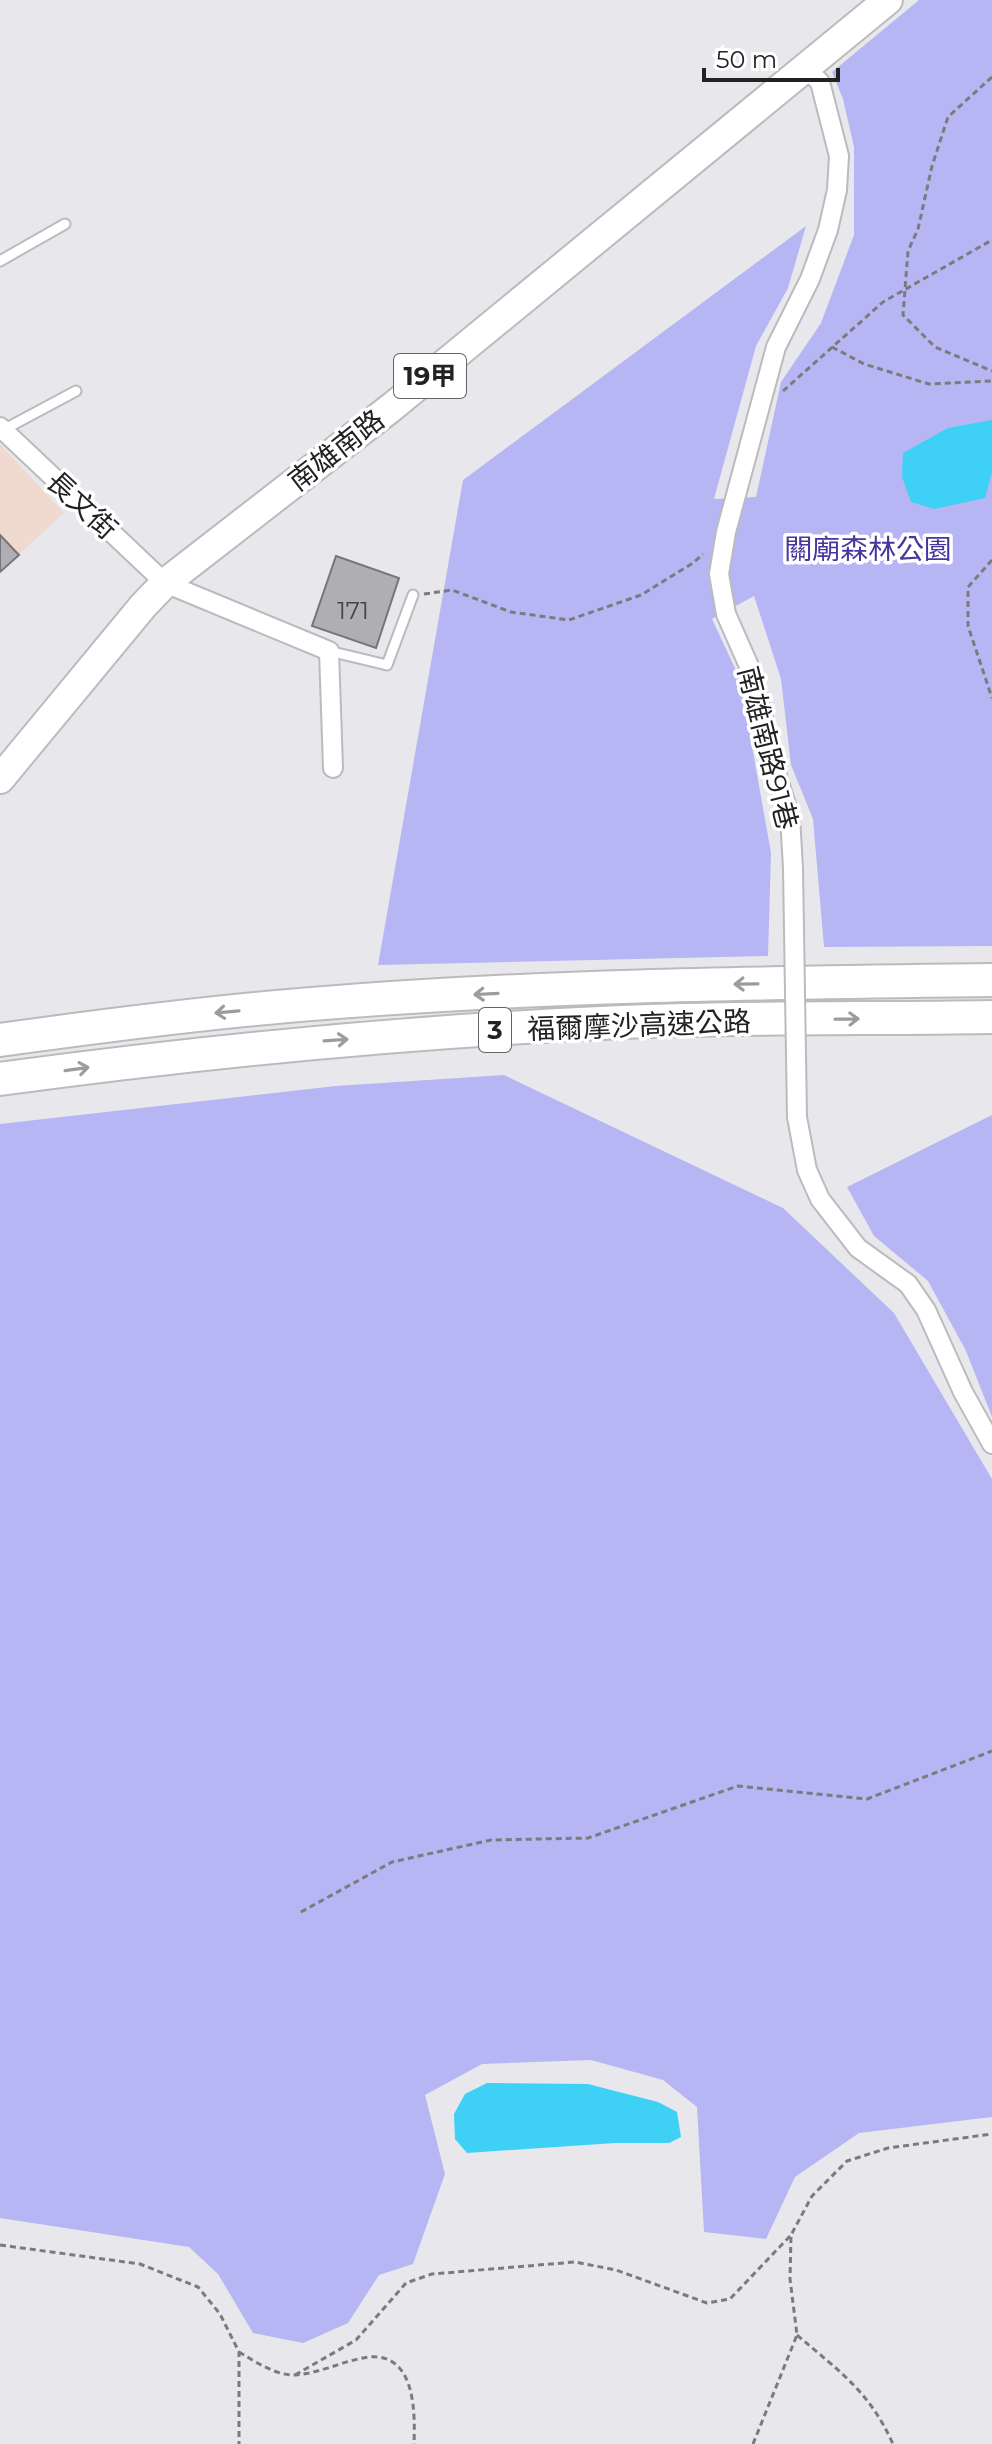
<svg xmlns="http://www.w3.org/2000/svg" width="992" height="2444" font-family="Montserrat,'Noto Sans TC',sans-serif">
	<rect width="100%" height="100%" fill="#e8e8ec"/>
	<path fill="#f0d9ce" d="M0,444l64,69 -64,59z"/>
	<path fill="#b6b6f4" d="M919,0h73v946l-168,1 -11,-128 -22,-54 -10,-86 -27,-83 -42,23 28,60 31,174 -3,103 -390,9 85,-485 343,-254 -18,62 -32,58 -42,153 42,-2 25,-115 40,-59 33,-88v-88l-11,-48 -11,-27z
		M504,1075l279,133 111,105 98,166v638l-133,16 -64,44 -29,62 -62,-7 -7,-125 -34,-27 -72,-20 -109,4 -57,31 20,79 -32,90 -34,11 -31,48 -45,20 -50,-10 -35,-59 -29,-27 -189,-29v-1094l336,-38z
		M992,1115v302l-26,-66 -38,-70 -54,-45 -27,-49z"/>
	<path fill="#3ed0f5" d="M992,420v52l-7,26 -51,11 -23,-7 -9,-25 1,-24 45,-25z
		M487,2083l101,1 70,18 19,10 4,25 -12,6h-54l-148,10 -12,-14 -1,-25 11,-20z"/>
	<path fill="#afafb3" stroke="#76767a" stroke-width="2" d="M0,535l19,20 -19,17z
		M336,556l63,22 -23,70 -64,-22z"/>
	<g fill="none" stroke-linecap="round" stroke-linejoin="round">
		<g stroke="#bbbbbf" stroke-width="13">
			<path id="lane" d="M0,261l65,-37
				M3,430l73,-39
				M329,651l58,14 26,-70"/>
		</g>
		<g stroke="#bbbbbf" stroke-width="22">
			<path id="street" d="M0,427l165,156 164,68 4,117
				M793,868l-3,-51 -13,-41 -25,-103 -26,-59 -7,-40 7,-42 50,-185 34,-68 18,-49 9,-40 2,-34 -19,-74 -14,-13
				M797,1117l10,53 13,29 38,49 50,36 18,26 37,82 29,52"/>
		</g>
		<g stroke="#bbbbbf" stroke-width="32">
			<path id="primary" d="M0,779l143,-173 22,-23 227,-176 496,-407"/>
		</g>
		<g stroke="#bbbbbf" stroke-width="36">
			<path id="highway" d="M0,1040c108,-15 216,-29 325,-37 222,-18 445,-20 667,-23
				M0,1079c207,-28 413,-48 622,-57 123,-5 247,-3 370,-5"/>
		</g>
		<path stroke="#7b7b7e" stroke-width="3" stroke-dasharray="6 4" stroke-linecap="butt" d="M992,77l-44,40 -16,49 -14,63 -10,22 -5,64 32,32 57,24
			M832,347l32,17 65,20 63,-3
			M783,391l100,-89 109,-62
			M992,560l-24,27v39l24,72
			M424,594l28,-4 59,22 58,8 72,-25 52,-32 10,-9
			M301,1912l91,-50 99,-22 97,-2 150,-52 129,13 125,-48
			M0,2245l140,19 58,23 22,27 19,38v92
			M797,2335c43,37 72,56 96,109
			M239,2352c17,10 37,24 57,23 25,-2 49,-15 73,-18 47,-4 46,56 45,87
			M295,2375l61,-35 50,-57 26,-9 143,-12 41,8 91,33 23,-4 61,-64
			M753,2444l44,-109 -7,-56 1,-44 21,-39 35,-35 41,-13 104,-14"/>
		<use href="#lane" stroke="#fff" stroke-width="9"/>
		<use href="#street" stroke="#fff" stroke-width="18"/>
		<use href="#primary" stroke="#fff" stroke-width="28"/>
		<use href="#highway" stroke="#fff" stroke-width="32"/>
		<g stroke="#bbbbbf" stroke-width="22" stroke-linecap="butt">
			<path id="street-bridge" d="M793,868l4,249"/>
		</g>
		<use href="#street-bridge" stroke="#fff" stroke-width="18"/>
	</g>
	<defs><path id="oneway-shaft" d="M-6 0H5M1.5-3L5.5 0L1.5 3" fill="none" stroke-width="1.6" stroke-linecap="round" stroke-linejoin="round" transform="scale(2)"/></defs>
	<g stroke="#9c9c9c">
		<use href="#oneway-shaft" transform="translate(746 984) rotate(179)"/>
		<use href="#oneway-shaft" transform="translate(486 994) rotate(177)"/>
		<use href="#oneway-shaft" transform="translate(227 1012) rotate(175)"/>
		<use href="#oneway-shaft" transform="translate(847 1019) rotate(-1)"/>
		<use href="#oneway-shaft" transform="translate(336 1040) rotate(-4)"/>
		<use href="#oneway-shaft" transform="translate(77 1069) rotate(-8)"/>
	</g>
	<g text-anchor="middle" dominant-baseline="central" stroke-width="7" stroke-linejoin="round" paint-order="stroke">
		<g font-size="24" fill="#454547">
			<text x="353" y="610">171</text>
		</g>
		<g fill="#fff" stroke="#646465" stroke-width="2">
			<rect x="394" y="354" width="72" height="44" rx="6"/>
			<rect x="479" y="1008" width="32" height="44" rx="6"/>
		</g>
		<g font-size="26" font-weight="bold" fill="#222223">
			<text x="430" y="376">19甲</text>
			<text x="495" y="1030">3</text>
		</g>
		<g font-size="28" fill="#222223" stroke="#fff">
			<text transform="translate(336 450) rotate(-38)">南雄南路</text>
			<text transform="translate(82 505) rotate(43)">長文街</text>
			<text transform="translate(768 748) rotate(76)">南雄南路91巷</text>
			<text transform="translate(639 1025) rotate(-2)">福爾摩沙高速公路</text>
		</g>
		<g font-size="28" fill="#46369d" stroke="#fff">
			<text x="868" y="549">關廟森林公園</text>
		</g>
	</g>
	<path d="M704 68v12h134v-12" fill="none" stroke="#222223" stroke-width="4"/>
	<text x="716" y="68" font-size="24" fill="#222223" stroke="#ffffff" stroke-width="6" paint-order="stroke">50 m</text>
</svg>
